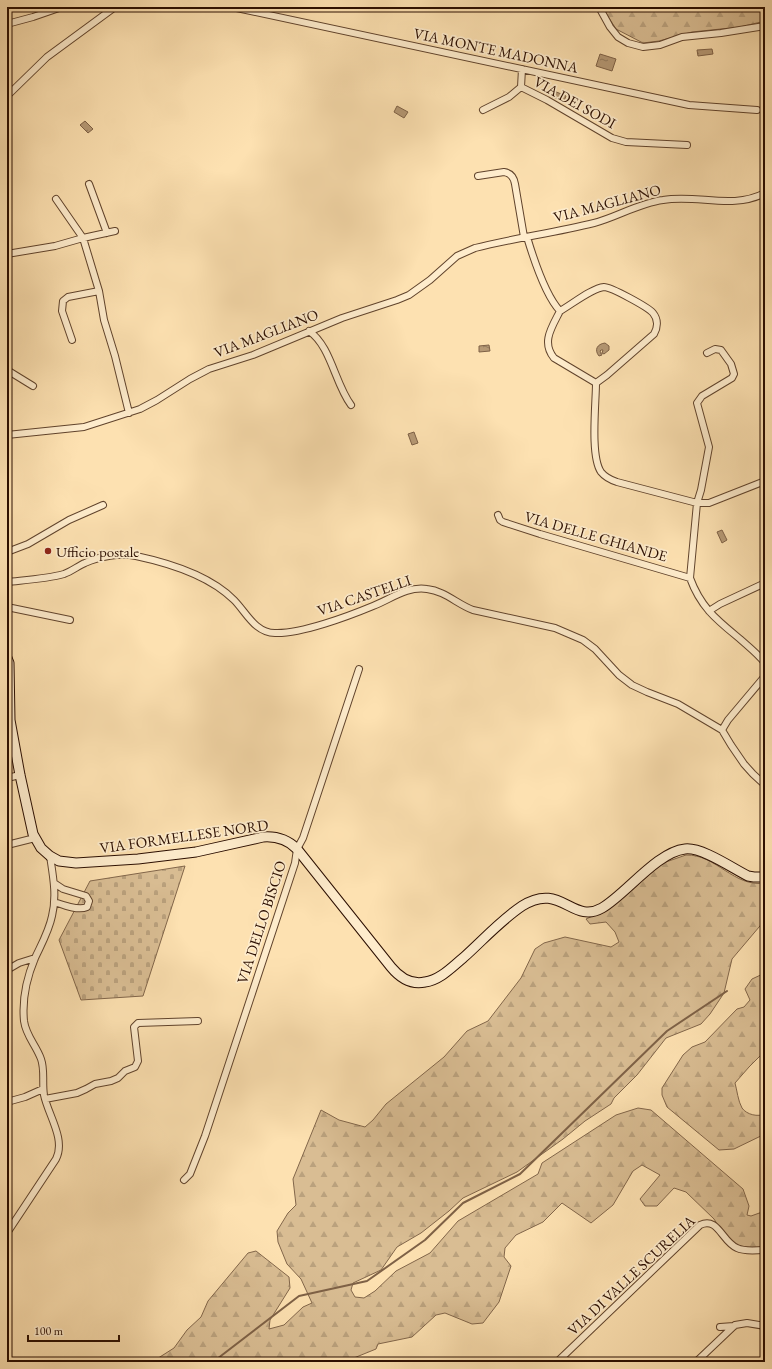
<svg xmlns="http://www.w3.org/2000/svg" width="772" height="1369" font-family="'EB Garamond',serif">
	<defs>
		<pattern id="forest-firs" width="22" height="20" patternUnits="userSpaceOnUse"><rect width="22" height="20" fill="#d9bd93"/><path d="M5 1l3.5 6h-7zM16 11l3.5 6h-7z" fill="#baa17d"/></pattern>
		<pattern id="cemetery-stones" width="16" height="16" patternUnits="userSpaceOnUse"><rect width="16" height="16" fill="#d9bd93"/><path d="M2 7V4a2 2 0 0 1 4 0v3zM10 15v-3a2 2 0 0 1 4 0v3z" fill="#baa17d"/></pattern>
		<pattern id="water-ripples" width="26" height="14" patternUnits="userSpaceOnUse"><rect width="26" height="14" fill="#b69975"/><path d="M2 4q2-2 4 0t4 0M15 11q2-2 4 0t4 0" fill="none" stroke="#947b5e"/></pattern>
	</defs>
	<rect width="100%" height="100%" fill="#fde1b1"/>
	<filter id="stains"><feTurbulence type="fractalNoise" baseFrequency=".005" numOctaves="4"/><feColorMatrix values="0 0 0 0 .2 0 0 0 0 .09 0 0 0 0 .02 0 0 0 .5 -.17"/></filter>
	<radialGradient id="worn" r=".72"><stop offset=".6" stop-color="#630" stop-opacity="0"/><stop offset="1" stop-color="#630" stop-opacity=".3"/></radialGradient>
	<path fill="url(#forest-firs)" stroke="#82664a" d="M602,7h163v14l-25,6 -48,5 -33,9 -16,2 -27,-14z
		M686,855c30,-1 48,33 79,28v37l-33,39 -8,34 -14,21 -9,10 -35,14 -29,37 -23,23 -3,6 -26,17 -22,18 -46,33 -54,26 -14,13 -28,22 -24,14 -16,23 -28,13 -2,7 4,7 9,1 11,-7 21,-20 34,-18 28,-32 80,-47 4,-11 74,-48 22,-7 13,2 92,79 6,17 -2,9 4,1 14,-5v38l-23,-1 -11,-5 -7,-8 -10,-16 -28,-27 -12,-4 -17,18h-12l-5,-7 20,-24 -18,-10 -9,6 -20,34 -22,18 -29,-20 -19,19 -27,13 -11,13 -1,9 7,9 -12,36 -16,21 -11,1 -27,-11 -9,2 -24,22 -34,7 -2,5 -32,13h-192l22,-14 13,-18 14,-13 7,-16 40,-48 8,-2 33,26 1,11 -20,32 -1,9 15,-4 19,-18 9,-4 -11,-24 -14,-15 -9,-22 -1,-11 11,-18 8,-8 -3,-26 28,-69 18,10 26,7 8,-7 13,-16 58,-47 23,-26 21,-10 33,-43 14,-29 9,-6 21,-6 46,10 8,-5 -4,-10 -9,-10 -16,2 -4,-5 23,-10 54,-46z
		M765,973v78l-16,16 -14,16c2,7 3,18 7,25 5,7 16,9 23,6v20l-31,15 -15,1 -52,-43 -5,-12v-7l21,-33 9,-8 13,-5 32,-33 7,-2 6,-7 -5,-11 7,-10z"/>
	<path fill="url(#cemetery-stones)" stroke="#82664a" d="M185,866l-42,130 -62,4 -22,-60 31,-59z"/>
	<path fill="url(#water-ripples)" stroke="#7e6146" d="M712,49l1,5 -15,2 -1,-6z
		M600,54l16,5 -4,12 -16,-5z
		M554,91l12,5 -2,5 -12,-4z
		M397,106l11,6 -4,6 -10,-6z
		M85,121l8,8 -5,4 -8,-8z
		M605,343l4,3v4l-5,4 -2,-1 1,-3h-2l-1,1 2,4 -3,1c-5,-6 -2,-12 6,-13z
		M489,345l1,6 -11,1v-6z
		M414,432l4,11 -6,2 -4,-11z
		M722,530l5,10 -5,3 -5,-11z"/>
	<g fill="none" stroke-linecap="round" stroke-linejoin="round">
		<path stroke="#7e6146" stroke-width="2" d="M213,1362l86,-66 68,-15 58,-41 38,-37 57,-29 147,-143 60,-40"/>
		<g stroke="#60432c" stroke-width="8">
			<path id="street" d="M232,7l457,98 68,5
				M599,7l11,20 8,10 10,6 15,4 17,-2 22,-8 39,-4 44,-7
				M7,24l26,-7 29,-10
				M521,87l26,13 65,38 14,4 61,3
				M7,96l40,-39 68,-50
				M483,110l26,-13 12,-10 1,-18
				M478,176l26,-4c7,1 10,6 11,12l9,53
				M89,184l18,49
				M56,199l27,39 32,-7
				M527,237c6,20 19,59 33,74 -8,16 -19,31 -6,47l42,25c0,20 -6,73 5,89 4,5 10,8 16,10l80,21 -7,75c11,30 27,42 50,61 9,8 18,15 25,24
				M7,254l48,-8 28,-8 16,53 -31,6 -5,4 -1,10 10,29
				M99,291l5,29 11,36 14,57
				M560,311c11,-6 32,-23 44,-24 7,0 44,20 49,26 5,6 5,14 1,21l-47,41 -11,8
				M309,331c22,15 26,53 42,74
				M707,353l8,-4 6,1 10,14 3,10 -2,4 -30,18 -5,7 12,44 -8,43 -4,13h12l56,-22
				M7,370l26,16
				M7,435l77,-8 56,-18 17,-9 33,-21 19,-10 44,-14 89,-37 55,-18 12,-5 21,-15 27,-24 18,-8c39,-10 79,-15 119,-25 23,-6 45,-20 69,-23 35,-6 69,10 102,-7
				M498,515l2,5 3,2 37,12 150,44
				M7,552l21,-8 41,-24 34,-15
				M7,582c18,-2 39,-3 57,-8 8,-3 14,-8 21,-11 15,-7 35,-10 51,-7 33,7 74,20 98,44 12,12 21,33 41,33 26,1 74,-17 98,-27 18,-7 34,-20 54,-17 18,2 30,15 46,21l82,18 28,12 12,9 24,26 13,10 15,7 31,12 44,26 9,15 13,19 9,10 12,11
				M7,607l63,13
				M709,611l11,-7 45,-21
				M722,730l6,-10 37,-44
				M7,778l13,-3
				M7,845l28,-7
				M54,883l9,6 23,7 3,5 -2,6c-9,4 -24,-2 -33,-5
				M7,970l12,-7 16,-5
				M45,1099l32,-6 9,-4 9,-5 16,-3 7,-3 7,-7 10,-4 3,-6 -4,-34 4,-4 60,-2
				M7,1102l18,-5 18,-8
				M184,1180l6,-6 15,-38 90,-273 2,-14 6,-11 56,-169
				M7,1233l49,-74c10,-20 -8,-44 -12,-64 -2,-12 1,-25 -3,-36 -5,-14 -15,-23 -17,-38 -2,-21 3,-44 11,-63 6,-13 14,-27 17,-42 5,-20 1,-40 -2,-60
				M720,1327l14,-1
				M557,1362l143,-137c18,-9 22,17 37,23 8,4 19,2 28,2
				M696,1362l39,-37 12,-2 18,3"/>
		</g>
		<g stroke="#2b0e00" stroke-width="11">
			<path id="secondary" d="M7,658l2,5 1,57 10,55 13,59 8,14 9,8 9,5 17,2 62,-4 58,-7 67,-15c13,-1 25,3 34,12l94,118c9,11 20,18 34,15 15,-2 27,-15 38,-24 19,-17 38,-38 59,-52 39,-25 50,19 80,2 24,-14 55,-56 83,-59 17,-2 47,19 63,27l6,1h11"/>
		</g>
		<use href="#street" stroke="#feeccc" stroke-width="6"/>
		<use href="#secondary" stroke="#feeccc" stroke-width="9"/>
	</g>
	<circle fill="#8f2418" stroke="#feeccc" stroke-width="1.5" cx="48" cy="551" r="4"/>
	<g text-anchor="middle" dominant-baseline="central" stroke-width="3.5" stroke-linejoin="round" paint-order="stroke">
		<g font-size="15" fill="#2b0e00" stroke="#feeccc">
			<text transform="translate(496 50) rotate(12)">VIA MONTE MADONNA</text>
			<text transform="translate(575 102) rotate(29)">VIA DEI SODI</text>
			<text transform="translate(607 203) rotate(-15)">VIA MAGLIANO</text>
			<text transform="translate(266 333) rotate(-21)">VIA MAGLIANO</text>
			<text transform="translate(596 536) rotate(16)">VIA DELLE GHIANDE</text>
			<text transform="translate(364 595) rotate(-19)">VIA CASTELLI</text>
			<text transform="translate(184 836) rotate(-8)">VIA FORMELLESE NORD</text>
			<text transform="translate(261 922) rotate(-72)">VIA DELLO BISCIO</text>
			<text transform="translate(631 1275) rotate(-43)">VIA DI VALLE SCURELIA</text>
		</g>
		<g font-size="15" fill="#2b0e00" stroke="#feeccc" text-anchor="start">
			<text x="56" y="551">Ufficio postale</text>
		</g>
	</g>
	<rect width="772" height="1369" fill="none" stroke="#fde1b1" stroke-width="24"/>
	<rect x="8" y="8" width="756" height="1353" fill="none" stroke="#2b0e00" stroke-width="2"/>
	<rect x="12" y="12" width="748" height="1345" fill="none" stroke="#2b0e00"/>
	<path d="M28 1335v6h91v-6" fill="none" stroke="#2b0e00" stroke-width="2"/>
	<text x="34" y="1335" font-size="12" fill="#2b0e00" stroke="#feeccc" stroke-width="3" paint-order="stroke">100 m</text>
	<rect width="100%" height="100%" filter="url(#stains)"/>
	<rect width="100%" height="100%" fill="url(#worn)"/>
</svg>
